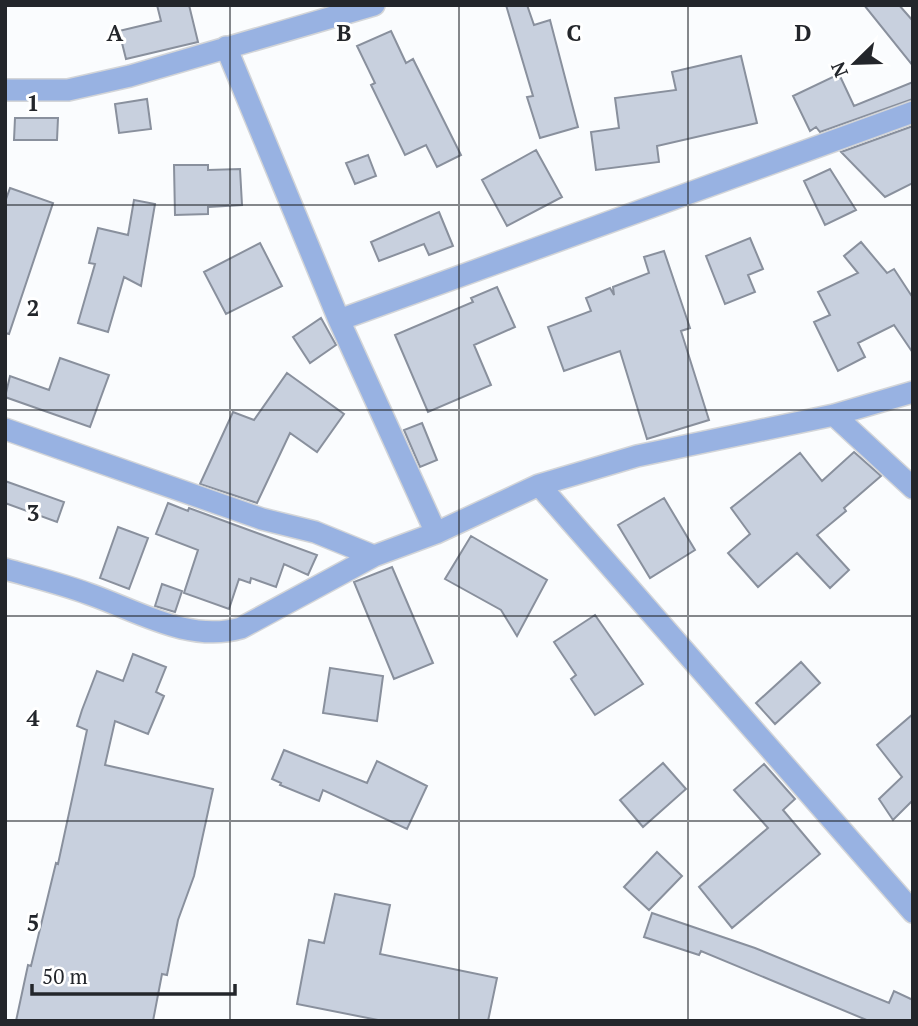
<svg xmlns="http://www.w3.org/2000/svg" width="918" height="1026" font-family="'PT Serif',serif">
	<rect width="100%" height="100%" fill="#fafcfe"/>
	<path fill="#c8d0de" stroke="#89909d" stroke-width="2" d="M157,5h32l9,37 -72,17 -7,-28 42,-10z
		M506,5h21l7,20 16,-5 28,107 -38,11 -13,-41 6,-1z
		M864,5h35l14,16v45z
		M391,31l15,32 7,-4 48,96 -24,12 -11,-22 -21,10 -34,-70 4,-2 -18,-37z
		M741,56l16,67 -100,23 2,16 -63,8 -5,-38 28,-4 -4,-30 61,-8 -4,-18z
		M839,74l15,32 59,-24v17l-93,33 -4,-5 -6,4 -17,-35z
		M147,99l4,30 -32,4 -4,-29z
		M15,118h43l-1,22h-43z
		M913,126v57l-28,14 -44,-45z
		M536,150l26,47 -55,29 -25,-46z
		M368,155l8,21 -21,8 -9,-21z
		M174,165h34v5l32,-1 2,36 -34,2v7l-33,1z
		M830,169l26,41 -31,15 -21,-44z
		M10,188l43,15 -44,131 -4,-1v-131z
		M134,200l21,4 -14,82 -17,-9 -16,55 -30,-9 17,-59 -6,-1 9,-35 30,7z
		M439,212l14,34 -24,9 -5,-11 -45,17 -8,-19z
		M750,238l13,31 -15,6 7,17 -30,12 -19,-48z
		M861,242l26,31 7,-4 19,29v55l-19,-28 -36,18 7,14 -27,14 -24,-49 16,-7 -12,-23 40,-19 -14,-17z
		M260,243l22,43 -56,28 -22,-42z
		M664,251l26,77 -9,3 28,89 -62,19 -27,-88 -56,20 -16,-44 43,-16 -5,-13 24,-10 4,7 -1,-8 36,-14 -5,-16z
		M497,287l18,40 -41,18 17,40 -63,27 -33,-77 78,-33 -2,-4z
		M321,318l15,27 -26,18 -17,-26z
		M60,358l49,17 -19,52 -85,-30 5,-21 39,14z
		M287,373l57,41 -27,38 -27,-19 -33,70 -57,-19 33,-72 21,8z
		M422,423l15,37 -17,7 -16,-37z
		M854,452l27,24 -37,32 2,3 -29,24 32,35 -19,18 -33,-35 -39,34 -30,-34 22,-19 -19,-26 69,-55 22,28z
		M5,481l59,21 -7,20 -52,-19z
		M664,498l31,52 -45,28 -32,-53z
		M168,503l20,8 1,-3 128,47 -9,20 -24,-11 -8,23 -25,-9 -1,5 -11,-4 -10,30 -45,-16 14,-43 -42,-16z
		M118,527l30,11 -19,51 -29,-11z
		M471,536l76,44 -30,56 -16,-26 -56,-31z
		M392,567l41,96 -39,16 -40,-97z
		M162,584l20,7 -7,21 -20,-6z
		M595,615l48,69 -48,31 -24,-36 5,-4 -22,-33z
		M133,654l33,13 -10,25 8,4 -16,38 -33,-13 -10,44 108,24 -19,87 -16,44 -11,55 -5,-1 -9,47h-137l12,-56 3,1 25,-103 2,1 29,-134 -10,-4 5,-16 15,-39 26,10z
		M801,662l19,21 -45,41 -19,-21z
		M330,668l53,8 -6,45 -54,-8z
		M913,714v86l-20,20 -14,-21 23,-22 -25,-32z
		M284,750l83,33 10,-22 50,25 -20,43 -84,-39 -4,11 -39,-16 1,-2 -9,-4z
		M663,763l23,26 -43,38 -23,-27z
		M764,764l31,35 -12,11 37,44 -88,74 -33,-41 69,-59 -34,-38z
		M657,852l25,24 -33,34 -25,-23z
		M335,894l55,11 -10,49 117,24 -9,43h-105l-86,-17 12,-64 15,3z
		M652,913l103,35 134,55 5,-12 19,9v21h-44l-168,-70 -2,4 -55,-18z"/>
	<g fill="none" stroke-linecap="round" stroke-linejoin="round">
		<g stroke="#d3d5d8" stroke-width="24">
			<path id="street" d="M226,47l113,273 97,213
				M5,90h63l62,-14 244,-71
				M339,320l574,-208
				M834,415l79,73
				M5,429l257,90 53,13 59,24
				M539,485l374,427
				M5,569c28,8 57,15 84,25 49,17 100,49 152,34l133,-72 62,-23 103,-48 98,-29 197,-41 79,-23"/>
		</g>
		<use href="#street" stroke="#98b2e2" stroke-width="21"/>
	</g>
	<path fill="none" stroke="#23262b" stroke-width="2" stroke-opacity="0.55" d="M230,5v1016M459,5v1016M688,5v1016M5,205h908M5,410h908M5,616h908M5,821h908"/>
	<g font-size="23" text-anchor="middle" font-weight="bold" fill="#23262b" stroke="#fff" stroke-width="6" stroke-linejoin="round" paint-order="stroke">
		<text x="115" y="41">A</text>
		<text x="344" y="41">B</text>
		<text x="574" y="41">C</text>
		<text x="803" y="41">D</text>
		<text x="33" y="111">1</text>
		<text x="33" y="316">2</text>
		<text x="33" y="521">3</text>
		<text x="33" y="726">4</text>
		<text x="33" y="931">5</text>
	</g>
	<rect width="918" height="1026" fill="none" stroke="#23262b" stroke-width="14"/>
	<g transform="translate(855 63) rotate(247)" stroke="#ffffff" stroke-width="5" paint-order="stroke">
	<path d="M0-5L12 26L0 18L-12 26Z" fill="#23262b"/>
	<text y="-10" font-size="19" font-weight="bold" text-anchor="middle" fill="#23262b">N</text>
	</g>
	<path d="M32 984v10h203v-10" fill="none" stroke="#23262b" stroke-width="3.5"/>
	<text x="42" y="984" font-size="21" fill="#23262b" stroke="#ffffff" stroke-width="5" paint-order="stroke">50 m</text>
</svg>
